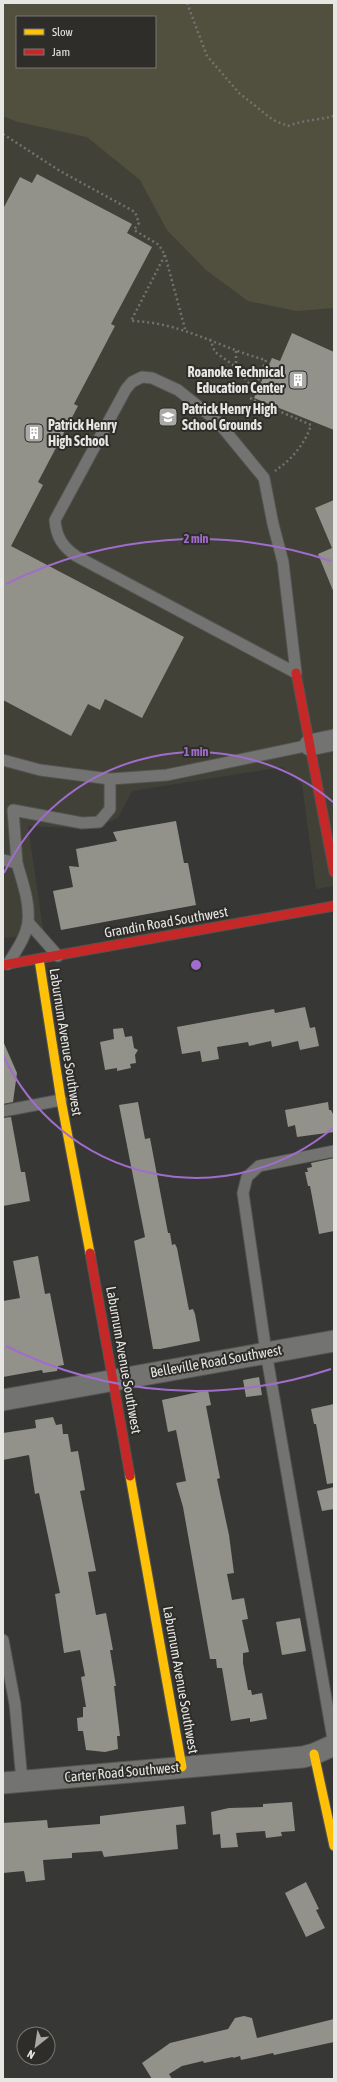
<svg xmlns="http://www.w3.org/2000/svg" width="337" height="2082" font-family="'Asap Condensed',sans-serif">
	<rect width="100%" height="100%" fill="#373735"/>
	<path fill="#414138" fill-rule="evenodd" d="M3,3h331v883l-18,3 -14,-105 -20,-17 -150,24 -14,27 -26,11 -64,-3 16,109 -41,3zM17,17h138v50h-138z"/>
	<path fill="#51503f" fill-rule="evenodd" d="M3,3h331v305l-37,3 -49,-10 -42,-31 -39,-40 -27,-50 -53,-43 -69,-15 -15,-6zM17,17h138v50h-138z"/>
	<path fill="#92928b" d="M37,174l95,50 -5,9 25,14 -41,77 4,2 -41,78 4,2 -40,76 5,3 -32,61 173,91 -42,81 -37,-19 -5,11 -12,-6 -17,32 -68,-36v-491l17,-32 12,6z
		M292,333l42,19v78l-80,-32 18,-40 8,3z
		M334,500v93l-16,-39 14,-6 -17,-40z
		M176,821l8,42h4l8,42 -135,25 -8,-39 20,-4 -4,-21 10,1 -3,-18 41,-8 -4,-9z
		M305,1007l5,21 5,-1 4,19 -19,4 -2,-9 -26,6 -1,-6 -22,5 -1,-4 -31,5 2,12 -17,3 -2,-11 -18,3 -5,-27 97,-18 1,4z
		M123,1028l2,9 7,-1 2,12 4,2 -3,5 1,8 -6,1 1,4 -14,3v-3l-12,2 -5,-28 14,-3 -1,-10z
		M3,1041l14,32 -4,29 -10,2z
		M138,1102l7,37 5,-1 18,95h2l2,12 3,-1 2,4 12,62 4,-1 2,5 5,27 -40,8h-7l-19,-108 11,-4 -26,-132z
		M328,1102l1,8h2l3,6v16l-37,5 -2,-12 -7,2 -3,-17z
		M11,1117l10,55h4l5,29 -27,5v-88z
		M334,1158v73l-15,3 -9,-48h-2l-3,-14h3l-1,-4 5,-1 -1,-4z
		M38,1256l7,38 5,-1 14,72 -6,1 -1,5 -14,2 -1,-3 -39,7v-76l17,-3 -7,-37z
		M259,1377l3,18 -16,2 -3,-17z
		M208,1390l3,15 -5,1 14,72 -3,1 12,56 5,38 -7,1 5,26 12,-2 4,21 -6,1 7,32 -6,1v10l5,27h3l1,5 10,-2 5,26 -17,3v-4l-19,3 -9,-53h-5l-1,-9h-6l-27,-152 -7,-24 10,-2 -10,-51 -8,2 -6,-32z
		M334,1404v79l-7,1 -11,-60h-2l-3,-15z
		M53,1417l3,8 6,-1 1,10h5l3,18 7,-1 7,39 -5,1 16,80 -8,1 8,43 10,-2 7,37h-3l6,36h-2l6,50h-3l1,13 -13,3 -19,-2 -3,-19h-5l-1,-13 6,-1v-10h3l-5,-30 4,-1 -5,-26 -16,3 -9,-59 5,-1 -21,-100 -4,1 -6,-39 -26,5v-27l33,-5 -1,-8z
		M334,1487v22l-12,2 -5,-20z
		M300,1618l6,33 -24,4 -6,-33z
		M292,1802l3,29 -14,1 1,4 -16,2 -1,-7 -29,2 2,14 -17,1 -1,-14 -7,1 -2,-23 18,-4 34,-1v-3z
		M184,1806l2,18 -10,1 2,24 -74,8 -2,-6 -30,2v5l-29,2 2,20 -19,2 -2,-11 -21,2v-50l44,-3 1,8 52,-4v-8z
		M306,1882l13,27 -3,1 9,18 -19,9 -21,-44z
		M244,2016l8,2 5,20 77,-19v23l-60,13 -1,-2 -32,7 -1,-4 -7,2v-1l-29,6 -1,-2 -21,5 -13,8 3,5h-20l-10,-16 28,-20 58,-14 7,-11z"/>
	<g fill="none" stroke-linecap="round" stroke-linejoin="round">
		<g stroke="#535351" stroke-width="13">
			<path id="lane" d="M142,377l10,1 26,12 40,32 46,56 9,46 10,38 13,111 -220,-117c-13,-9 -20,-19 -21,-36l71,-131 6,-7z
				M3,760l37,10 70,9 57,-4 143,-30
				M3,860l14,3 -4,-53 69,13 17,-1 11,-13v-30
				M28,922l30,34
				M8,964c7,-12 19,-28 20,-43 2,-19 -6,-40 -11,-58
				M3,1111l58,-11
				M3,1640l12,64 7,77
				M334,1745l-68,-393 -23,-159 4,-16 12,-11 75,-15"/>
		</g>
		<g stroke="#535351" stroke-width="23">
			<path id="street" d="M310,745l24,-5
				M3,1400l331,-59
				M3,1783l300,-26 11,-3 20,-9"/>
		</g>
		<g stroke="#535351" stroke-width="11">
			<path id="slow" d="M39,959l22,141 29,153
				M130,1476l52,291
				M314,1754l20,92"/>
		</g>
		<g stroke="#535351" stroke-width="11">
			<path id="jam" d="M296,673l38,199
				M3,965l331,-59
				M90,1253l40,223"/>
		</g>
		<path stroke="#727270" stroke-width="2.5" stroke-dasharray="2 3" stroke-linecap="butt" d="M187,3l20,53 32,37 34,27 15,6c15,-6 31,-6 46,-10
			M3,134l57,37 75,41 4,11 -5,7 25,15 6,10 -34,66c51,1 88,27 135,39l-15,39 60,26c-6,19 -19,34 -36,46
			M165,255l20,74
			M210,339l5,13 21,15
			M236,351v16l18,23"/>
		<use href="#lane" stroke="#737372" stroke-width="11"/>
		<use href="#street" stroke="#737372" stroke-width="21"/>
		<use href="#slow" stroke="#ffc107" stroke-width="9"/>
		<use href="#jam" stroke="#c62828" stroke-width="9"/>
	</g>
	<g fill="none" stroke="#a06dcc" stroke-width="2">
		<path d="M333 1128A213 213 0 0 1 4 1057M4 873A213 213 0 0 1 333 802"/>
		<path d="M331 1369A426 426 0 0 1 6 1346M6 584A426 426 0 0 1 331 561"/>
	</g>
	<defs>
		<g id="building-square" transform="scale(1)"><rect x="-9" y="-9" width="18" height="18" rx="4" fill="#a9a9a6" stroke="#2e2d2a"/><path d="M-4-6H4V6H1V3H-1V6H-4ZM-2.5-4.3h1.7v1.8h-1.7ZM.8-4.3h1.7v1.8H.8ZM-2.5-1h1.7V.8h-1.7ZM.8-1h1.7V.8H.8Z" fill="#fff"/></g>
		<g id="school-square" transform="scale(1)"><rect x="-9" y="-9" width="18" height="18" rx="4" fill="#a9a9a6" stroke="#2e2d2a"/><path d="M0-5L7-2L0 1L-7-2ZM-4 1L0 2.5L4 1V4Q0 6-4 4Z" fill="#fff"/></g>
	</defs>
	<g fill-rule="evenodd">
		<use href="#building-square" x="298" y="380"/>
		<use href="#school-square" x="168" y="417"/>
		<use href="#building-square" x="34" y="433"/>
	</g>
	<g text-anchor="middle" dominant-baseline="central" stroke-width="4" stroke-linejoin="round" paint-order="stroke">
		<g font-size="14" font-weight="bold" fill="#e6e6e3" stroke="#2e2d2a" text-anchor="start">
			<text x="284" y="372" text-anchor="end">Roanoke Technical<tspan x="284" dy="16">Education Center</tspan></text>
			<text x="182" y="409">Patrick Henry High<tspan x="182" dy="16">School Grounds</tspan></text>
			<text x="48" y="425">Patrick Henry<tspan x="48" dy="16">High School</tspan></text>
		</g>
		<g font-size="14" fill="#e6e6e3" stroke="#2e2d2a">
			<text transform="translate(166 922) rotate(-10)">Grandin Road Southwest</text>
			<text transform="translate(66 1042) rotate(81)">Laburnum Avenue Southwest</text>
			<text transform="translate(124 1360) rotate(80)">Laburnum Avenue Southwest</text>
			<text transform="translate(216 1361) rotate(-10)">Belleville Road Southwest</text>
			<text transform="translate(181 1680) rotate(80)">Laburnum Avenue Southwest</text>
			<text transform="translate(122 1772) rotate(-5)">Carter Road Southwest</text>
		</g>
	</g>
	<circle cx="196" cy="965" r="6" fill="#a06dcc" stroke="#2e2d2a" stroke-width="2"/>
	<g font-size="12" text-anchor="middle" font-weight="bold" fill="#a06dcc" stroke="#2e2d2a" stroke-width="4" stroke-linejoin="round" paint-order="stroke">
		<text x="196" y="543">2 min</text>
		<text x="196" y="756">1 min</text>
	</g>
	<rect width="337" height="2082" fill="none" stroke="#e6e6e3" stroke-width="8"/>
	<rect x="16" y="16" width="140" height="52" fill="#2e2d2a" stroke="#787774"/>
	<rect x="24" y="29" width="20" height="6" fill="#ffc107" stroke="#787774"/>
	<text x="52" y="36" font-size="12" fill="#e6e6e3">Slow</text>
	<rect x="24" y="49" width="20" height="6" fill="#c62828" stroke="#787774"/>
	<text x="52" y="56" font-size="12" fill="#e6e6e3">Jam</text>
	<g transform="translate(36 2046) rotate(210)"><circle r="19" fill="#2e2d2a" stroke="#787774"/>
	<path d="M0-3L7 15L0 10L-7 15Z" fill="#a9a9a6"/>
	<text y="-6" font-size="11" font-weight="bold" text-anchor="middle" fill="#e6e6e3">N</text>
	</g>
</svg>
